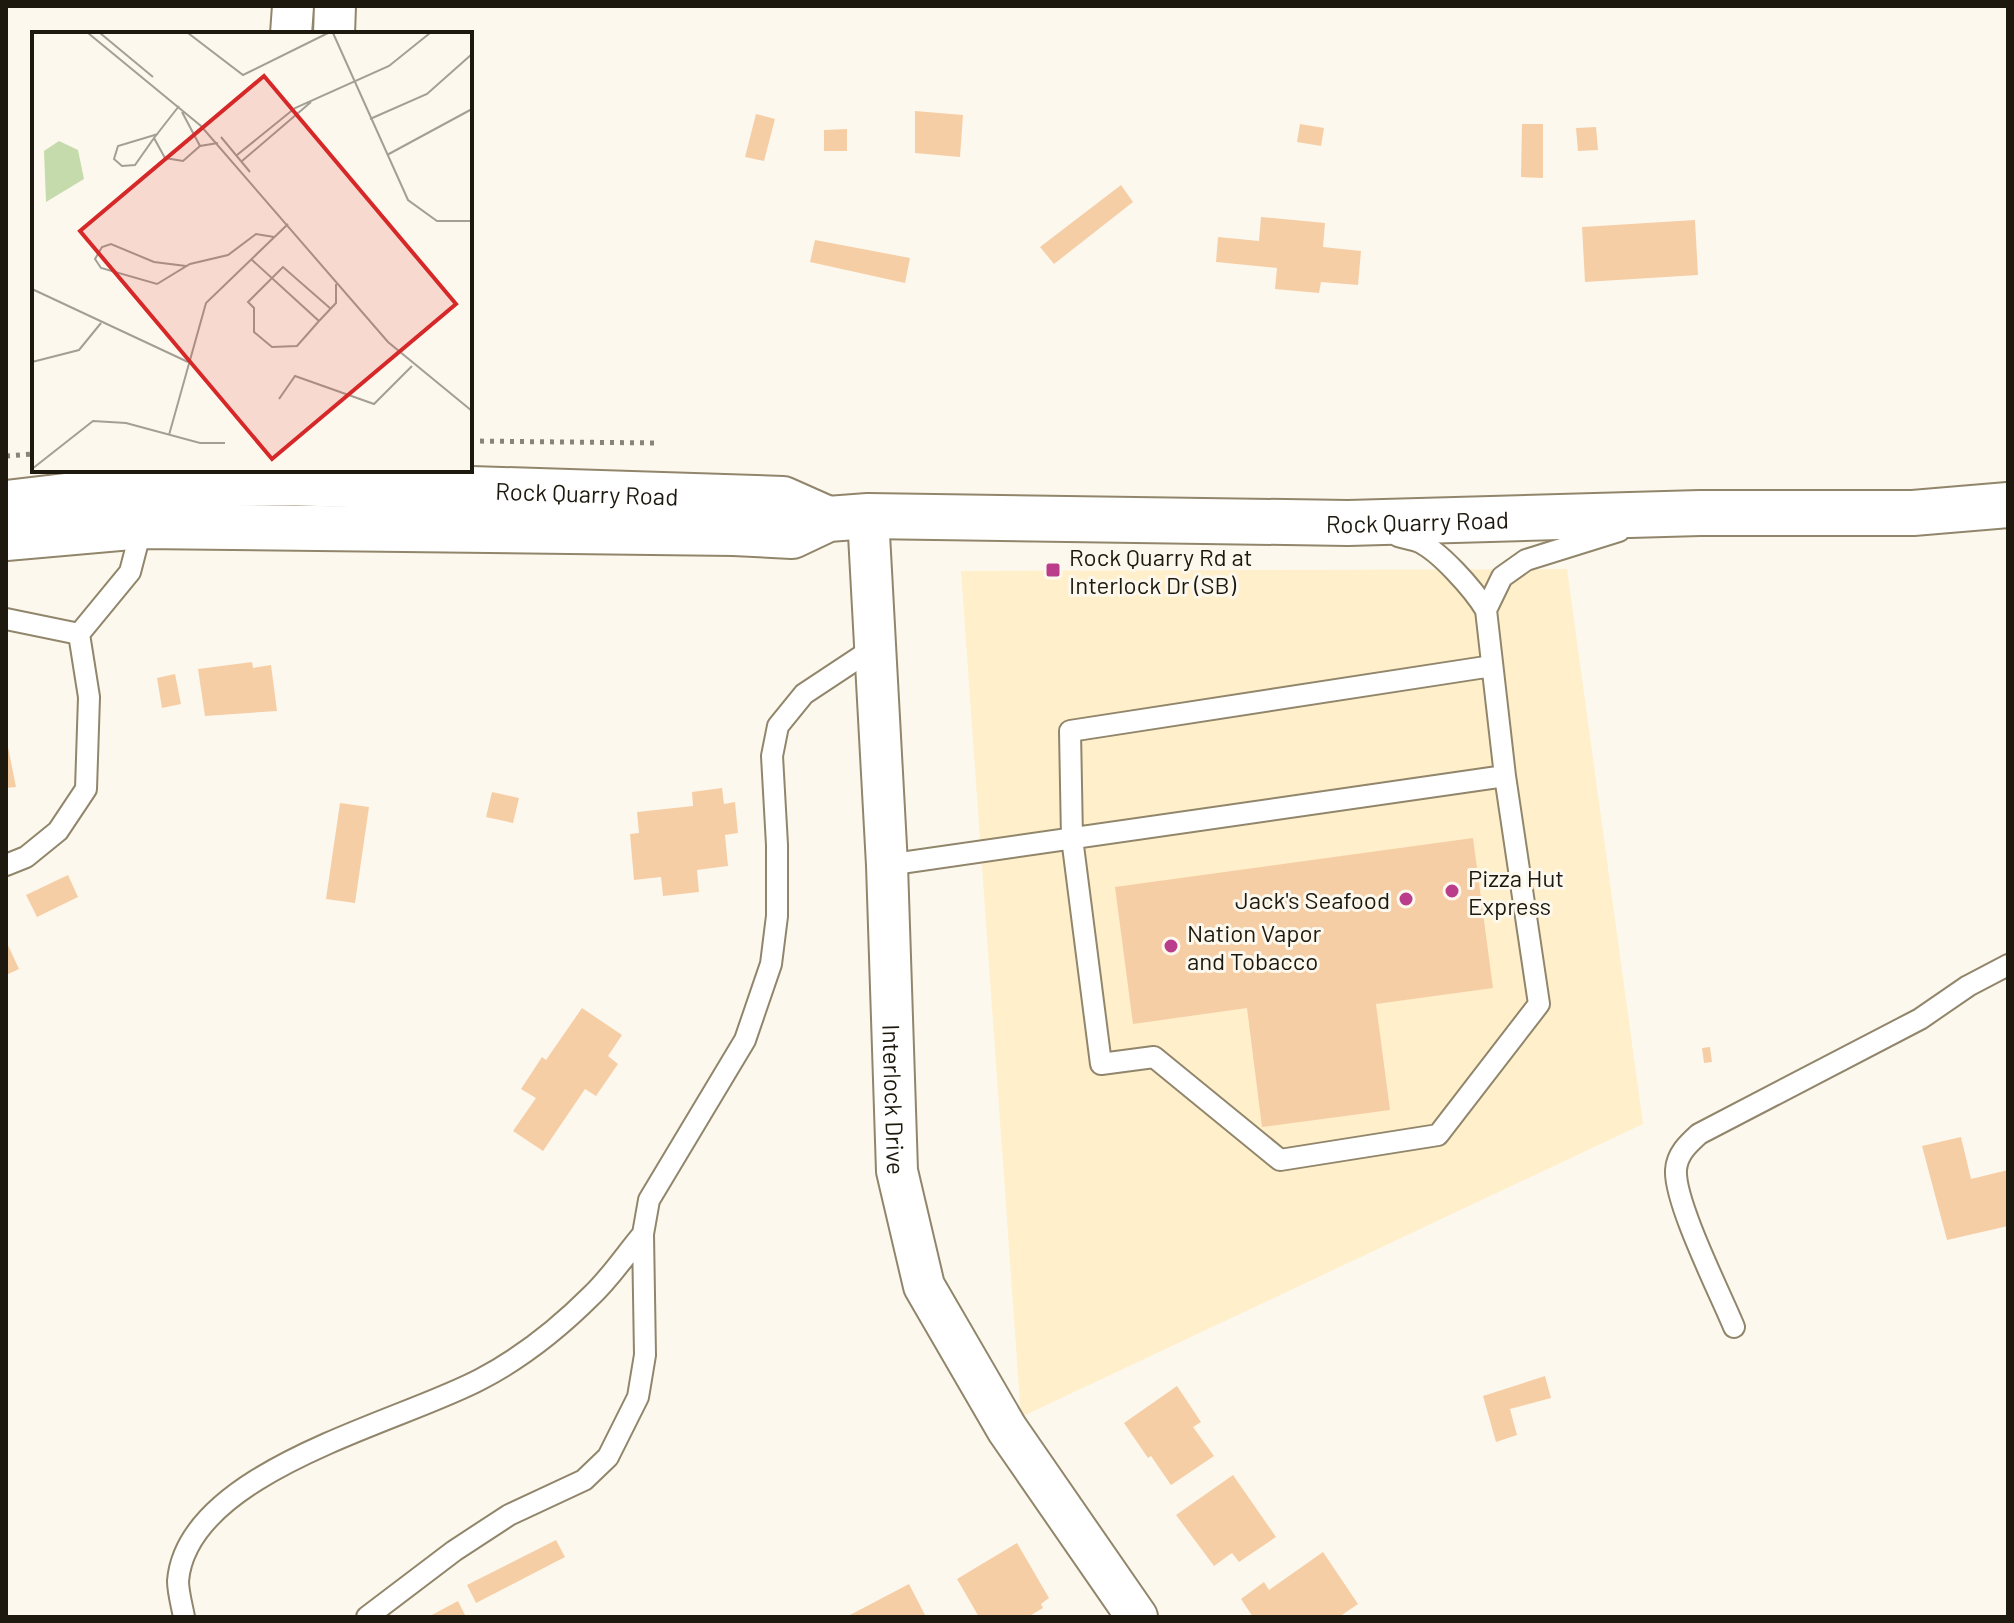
<svg xmlns="http://www.w3.org/2000/svg" width="2014" height="1623" font-family="Barlow,sans-serif">
	<rect width="100%" height="100%" fill="#fdf8ed"/>
	<path fill="#ffefca" d="M1567,569l76,555 -622,293 -60,-846z"/>
	<path fill="#f6cea6" d="M915,111l48,4 -3,42 -45,-4z
		M756,114l19,5 -11,42 -19,-4z
		M1300,124l24,4 -3,18 -24,-4z
		M1522,124h21v54l-22,-1z
		M1596,127l2,23 -20,1 -2,-23z
		M847,129v22h-23v-21z
		M1121,185l12,17 -79,62 -14,-17z
		M1261,217l64,6 -2,24 38,4 -3,34 -37,-3 -2,11 -44,-4 2,-21 -61,-6 2,-25 41,4z
		M1695,220l3,55 -113,7 -3,-55z
		M815,240l95,18 -5,25 -95,-21z
		M252,662l1,6 18,-3 6,46 -72,5 -7,-47z
		M175,674l6,30 -19,4 -5,-30z
		M6,737l10,50 -10,1z
		M722,788l2,16 11,-2 3,31 -13,2 3,31 -31,4 2,22 -36,4 -2,-19 -27,3 -4,-46 9,-1 -2,-21 56,-6 -1,-14z
		M492,792l27,6 -6,25 -27,-6z
		M340,803l29,4 -14,96 -29,-4z
		M1473,838l20,150 -117,16 14,106 -128,17 -15,-119 -114,16 -18,-137z
		M68,875l10,22 -41,20 -11,-22z
		M6,941l13,28 -13,6z
		M582,1008l40,27 -14,21 10,8 -22,32 -11,-7 -42,62 -30,-20 23,-33 -15,-9 21,-32 4,3z
		M1710,1047l2,15 -8,1 -2,-15z
		M1961,1137l10,42 37,-9v56l-61,14 -25,-94z
		M1545,1376l6,22 -41,11 7,26 -21,7 -13,-46z
		M1177,1386l24,36 -8,5 21,29 -43,29 -20,-29 -3,2 -24,-35z
		M1233,1475l43,62 -37,25 -7,-9 -18,13 -38,-51z
		M556,1540l9,17 -89,46 -9,-18z
		M1017,1543l32,55 -8,6 2,4 -15,9 -5,-2 -44,2 -22,-38z
		M1323,1552l35,52 -19,13h-86l-12,-18 23,-17 5,8z
		M909,1584l17,33h-80z
		M458,1601l8,16h-38z"/>
	<g fill="none" stroke-linecap="round" stroke-linejoin="round">
		<g stroke="#91866b" stroke-width="24">
			<path id="lane" d="M1486,610l16,-33 24,-17 93,-29
				M6,619l73,15
				M1492,666l-422,65 2,107 29,226 53,-7 126,103 158,-25 101,-131 -34,-228
				M6,865l20,-8 32,-26 28,-42 3,-92 -10,-63 51,-62 12,-46
				M887,865l618,-89 -19,-166c-12,-20 -47,-60 -69,-69 -6,-2 -13,-3 -19,-5
				M1734,1327c-14,-34 -60,-125 -58,-157 1,-16 12,-26 23,-36l221,-115 48,-33 40,-21
				M184,1617c-2,-11 -6,-25 -6,-36 9,-110 221,-158 303,-202 40,-21 79,-52 111,-84 19,-18 34,-41 51,-61
				M367,1617l87,-66 55,-36 75,-35 24,-23 30,-60 7,-42 -2,-121 6,-34 96,-160 26,-76 6,-48v-71l-5,-89 6,-30 26,-32 71,-47"/>
		</g>
		<g stroke="#91866b" stroke-width="44">
			<g id="street">
				<path d="M291,34l2,-28"/>
				<path d="M334,34l1,-28"/>
				<path id="s1" d="M868,516l19,349 10,306 27,115 83,143 130,188"/>
			</g>
		</g>
		<g stroke="#91866b" stroke-width="48">
			<g id="secondary">
				<path id="s2" d="M6,503l152,-18 130,-2 495,16 45,20"/>
				<path id="s3" d="M6,538l136,-12 592,7 58,3 36,-17 40,-3 480,7 352,-10h213l95,-8"/>
			</g>
		</g>
		<path stroke="#888479" stroke-width="5" stroke-dasharray="4 6" stroke-linecap="butt" d="M470,441l186,2
			M6,456l27,-2"/>
		<use href="#lane" stroke="#fff" stroke-width="20"/>
		<use href="#street" stroke="#fff" stroke-width="40"/>
		<use href="#secondary" stroke="#fff" stroke-width="44"/>
	</g>
	<g fill="#ba3d8b" stroke="#fdf8ed" stroke-width="3">
		<rect x="1045" y="562" width="16" height="16" rx="4"/>
		<circle cx="1452" cy="891" r="8"/>
		<circle cx="1406" cy="899" r="8"/>
		<circle cx="1171" cy="946" r="8"/>
	</g>
	<g text-anchor="middle" dominant-baseline="central" stroke-width="6" stroke-linejoin="round" paint-order="stroke">
		<g font-size="24" fill="#1d190e" stroke="#fdf8ed">
			<text stroke="none"><textPath href="#s2" startOffset="582">Rock Quarry Road</textPath></text>
			<text stroke="none"><textPath href="#s3" startOffset="1416">Rock Quarry Road</textPath></text>
			<text stroke="none"><textPath href="#s1" startOffset="584">Interlock Drive</textPath></text>
		</g>
		<g font-size="24" fill="#1d190e" stroke="#fdf8ed" text-anchor="start">
			<text x="1069" y="556">Rock Quarry Rd at<tspan x="1069" dy="28">Interlock Dr (SB)</tspan></text>
			<text x="1468" y="877">Pizza Hut<tspan x="1468" dy="28">Express</tspan></text>
			<text x="1390" y="899" text-anchor="end">Jack's Seafood</text>
			<text x="1187" y="932">Nation Vapor<tspan x="1187" dy="28">and Tobacco</tspan></text>
		</g>
	</g>
	<g transform="translate(32 32)">
		<rect width="440" height="440" fill="#fdf8ed"/>
		<path d="M27,109l19,9 6,29 -38,23 -2,-51z" fill="#c5dbab"/>
		<path fill="none" stroke="#a39f94" stroke-width="2" d="M56,1l113,93 187,216 84,69M68,1l53,44M156,1l55,42 85,-42M301,1l75,167 29,21h35M147,74l-25,32 11,20 18,3 17,-15 18,-3M150,80l18,34M338,87l57,-25 45,-40M189,105l29,35M122,106l-19,27 -13,1 -8,-7 4,-13 40,-12M205,123l58,-47 94,-42 41,-33M355,123l85,-46M210,129l69,-59M219,227l68,62 17,-18v-19M154,234l-32,-4 -43,-18 -9,3 -7,12 6,9 56,16 33,-20 38,-9 28,-21 18,3M0,257l156,73M287,289l-22,25 -25,1 -18,-15v-24l-6,-6 35,-35 48,42M0,330l47,-12 22,-27M247,367l16,-23 79,28 38,-38M137,403l37,-132 82,-79M0,437l61,-48 33,2 74,20h25"/>
		<path fill="#d62828" fill-opacity="0.15" stroke="#d62828" stroke-width="4" d="M232,44l192,228 -184,155 -192,-228z"/>
		<rect width="440" height="440" fill="none" stroke="#1d190e" stroke-width="4"/>
	</g>
	<rect width="2014" height="1623" fill="none" stroke="#1d190e" stroke-width="16"/>
</svg>
